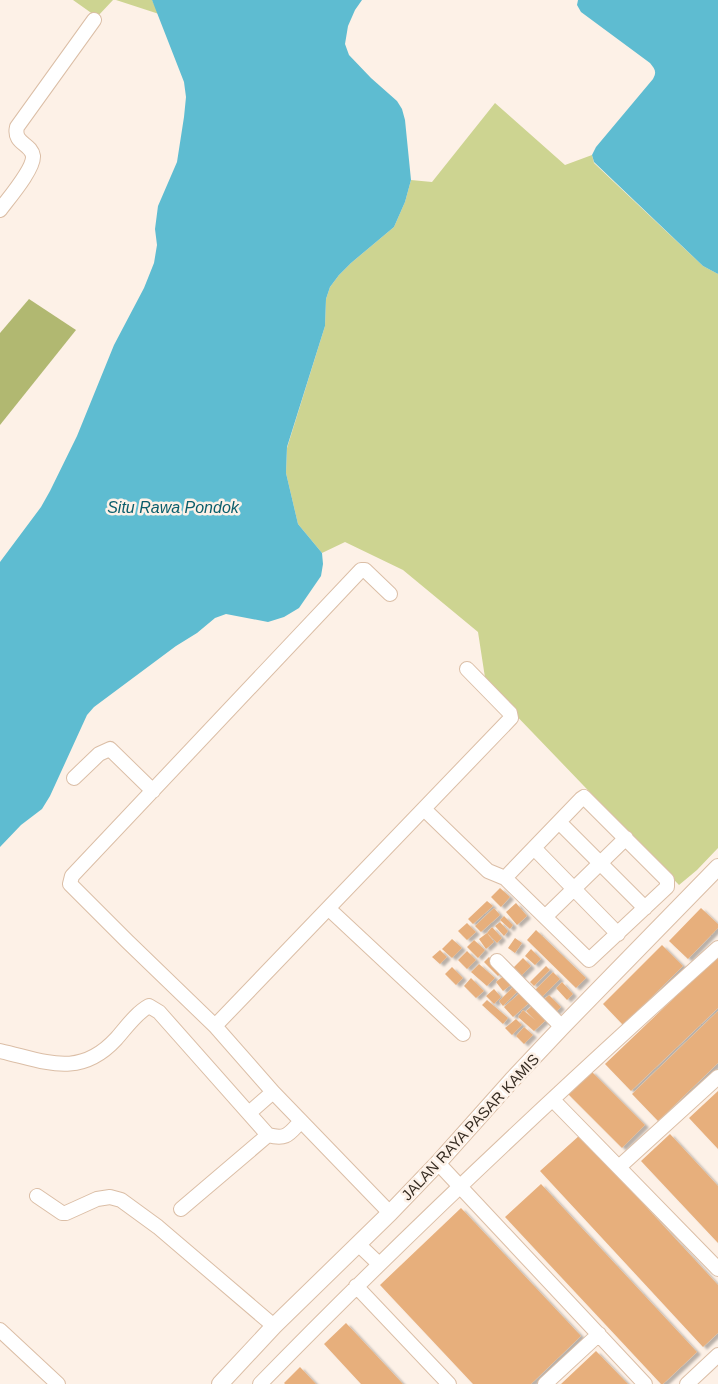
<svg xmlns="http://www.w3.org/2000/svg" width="718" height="1384" font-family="Helvetica,sans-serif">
	<defs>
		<filter id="shadow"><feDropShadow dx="4" dy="2.5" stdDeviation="1" flood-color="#0004"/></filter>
	</defs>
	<rect width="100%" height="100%" fill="#fdf1e7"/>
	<path fill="#cdd491" d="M73,0h40l-16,17z
		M116,0h36l7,14z
		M495,103l70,62 27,-10 2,8 20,19 89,84 15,8v574l-21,22 -18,15 -193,-201 -8,-52 -75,-62 -58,-28 -23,11 -24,-29 -12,-51 1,-25 38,-122 1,-27 4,-12 9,-12 12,-12 43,-36 11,-25 6,-22 21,2z"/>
	<path fill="#b1b871" d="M29,299l47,31 -76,95v-92z"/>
	<path fill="#5ebcd1" d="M152,0h210l-7,10 -7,16 -3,18 4,11 22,23 26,23 5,8 3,11 6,60 -6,22 -11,25 -43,36 -12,12 -9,12 -4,12 -1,27 -38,121 -1,26 12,51 24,29 1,11 -2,12 -22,32 -15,9 -16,5 -42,-8 -11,4 -18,15 -21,13 -82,61 -7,8 -37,81 -8,13 -21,16 -21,22v-285l41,-55 9,-16 27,-55 37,-91 30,-57 10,-25 3,-18 -2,-16 3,-23 19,-44 7,-45 2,-20 -2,-15z
		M578,0h140v274l-15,-8 -109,-104 -2,-7 4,-8 57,-68c4,-7 2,-10 -3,-16l-69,-51 -4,-7z"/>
	<path fill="#e7af7c" filter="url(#shadow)" d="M500,888l10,9 -9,10 -10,-10z
		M487,901l6,5 -20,18 -5,-5z
		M516,903l11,13 -10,9 -11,-13z
		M494,908l6,7 -19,17 -6,-6z
		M701,908l17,16v4l-30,31 -19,-18z
		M504,916l9,9 -3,4 -10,-9z
		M500,922l8,9 -4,5 -9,-10z
		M467,923l9,9 -9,8 -9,-9z
		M492,927l10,11 -5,5 -10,-10z
		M536,930l50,48 -10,10 -49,-48z
		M487,933l7,9 -8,7 -7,-10z
		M515,938l7,5 -7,10 -7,-5z
		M452,939l10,9 -10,10 -10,-9z
		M474,940l11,10 -7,8 -11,-11z
		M662,945l21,21 -60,59 -20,-21z
		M531,949l10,10 -6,6 -10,-9z
		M440,950l7,7 -7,7 -8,-7z
		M467,951l9,9 -9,9 -9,-9z
		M718,956v52l-87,83 -26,-27z
		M489,957l14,14 -5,5 -14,-14z
		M523,958l8,8 -12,12 -8,-8z
		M479,964l16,14 -8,8 -16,-14z
		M546,966l4,4 -16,16 -4,-4z
		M452,967l11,11 -7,7 -11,-11z
		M553,972l7,7 -20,20 -7,-7z
		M506,974l7,9 -10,8 -7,-9z
		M471,978l13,13 -8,7 -12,-12z
		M562,982l11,12 -6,6 -11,-12z
		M515,985l5,4 -17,17 -4,-5z
		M494,989l7,8 -7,7 -8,-8z
		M521,992l9,10 -17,15 -9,-10z
		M549,995l12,12 -7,7 -12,-13z
		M487,1000l21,18 -5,6 -21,-19z
		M532,1006l14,14 -12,11 -16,-14 5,-7 13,11 -10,-10z
		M718,1011v52l-60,58 -26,-27z
		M516,1019l6,6 -10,10 -7,-7z
		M524,1027l9,8 -9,9 -8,-8z
		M591,1071l54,54 -23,23 -54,-54z
		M718,1091v58l-29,-31z
		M670,1134l48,52v57l-77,-82z
		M580,1135l138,150v48l-15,14 -163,-176z
		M541,1184l156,168 -34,32h-2l-156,-167z
		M461,1208l120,128 -50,48h-58l-93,-99z
		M346,1323l57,61h-42l-37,-40z
		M596,1351l32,33h-67z
		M300,1367l16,17h-31l-1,-1z"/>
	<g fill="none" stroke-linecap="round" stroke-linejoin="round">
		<g stroke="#dbbea6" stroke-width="16">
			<path id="minor" d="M0,210c8,-11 34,-41 33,-54 -2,-13 -20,-12 -16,-29l77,-107
				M390,594l-25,-24h-4l-289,306 -2,8 57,57 88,85 58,66 117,121
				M74,778l25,-24 11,-5 43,42
				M424,809l64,62 17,7 84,82 78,-73v-7l-83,-83 -3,2 -76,79
				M559,822l86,86
				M534,848l84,86
				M329,909l134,125
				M545,917l81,-79
				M497,961l65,66
				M215,1026l296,-308 -1,-5 -43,-44
				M0,1051c45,10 79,28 116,-12 9,-10 20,-26 33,-33l10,6 109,123c19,5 21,-1 33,-14
				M553,1100l165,169
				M249,1113l24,-21
				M438,1163l207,221
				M619,1167l99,-90
				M37,1196l25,17h4l31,-14 13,-2 11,3 37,27 116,99
				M181,1209l87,-74
				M358,1244l21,20
				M356,1286l93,98
				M0,1330l58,54
				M260,1384c147,-151 301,-295 458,-436
				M545,1384l54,-50
				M687,1384l31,-29"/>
		</g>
		<g stroke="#dbbea6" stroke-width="18">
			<path id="major" d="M220,1384l54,-58 116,-113 48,-50 74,-83 50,-53 156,-160"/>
		</g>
		<use href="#minor" stroke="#fff" stroke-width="14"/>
		<use href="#major" stroke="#fff" stroke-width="16"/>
	</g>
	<g text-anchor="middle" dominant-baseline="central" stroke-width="5" stroke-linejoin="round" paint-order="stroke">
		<g font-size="15" fill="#362c22" stroke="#fdf1e7">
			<text transform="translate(470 1127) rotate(-47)">JALAN RAYA PASAR KAMIS</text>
		</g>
		<g font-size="16" font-style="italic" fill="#0a5d6b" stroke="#fdf1e7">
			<text x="173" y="507">Situ Rawa Pondok</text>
		</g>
	</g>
</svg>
